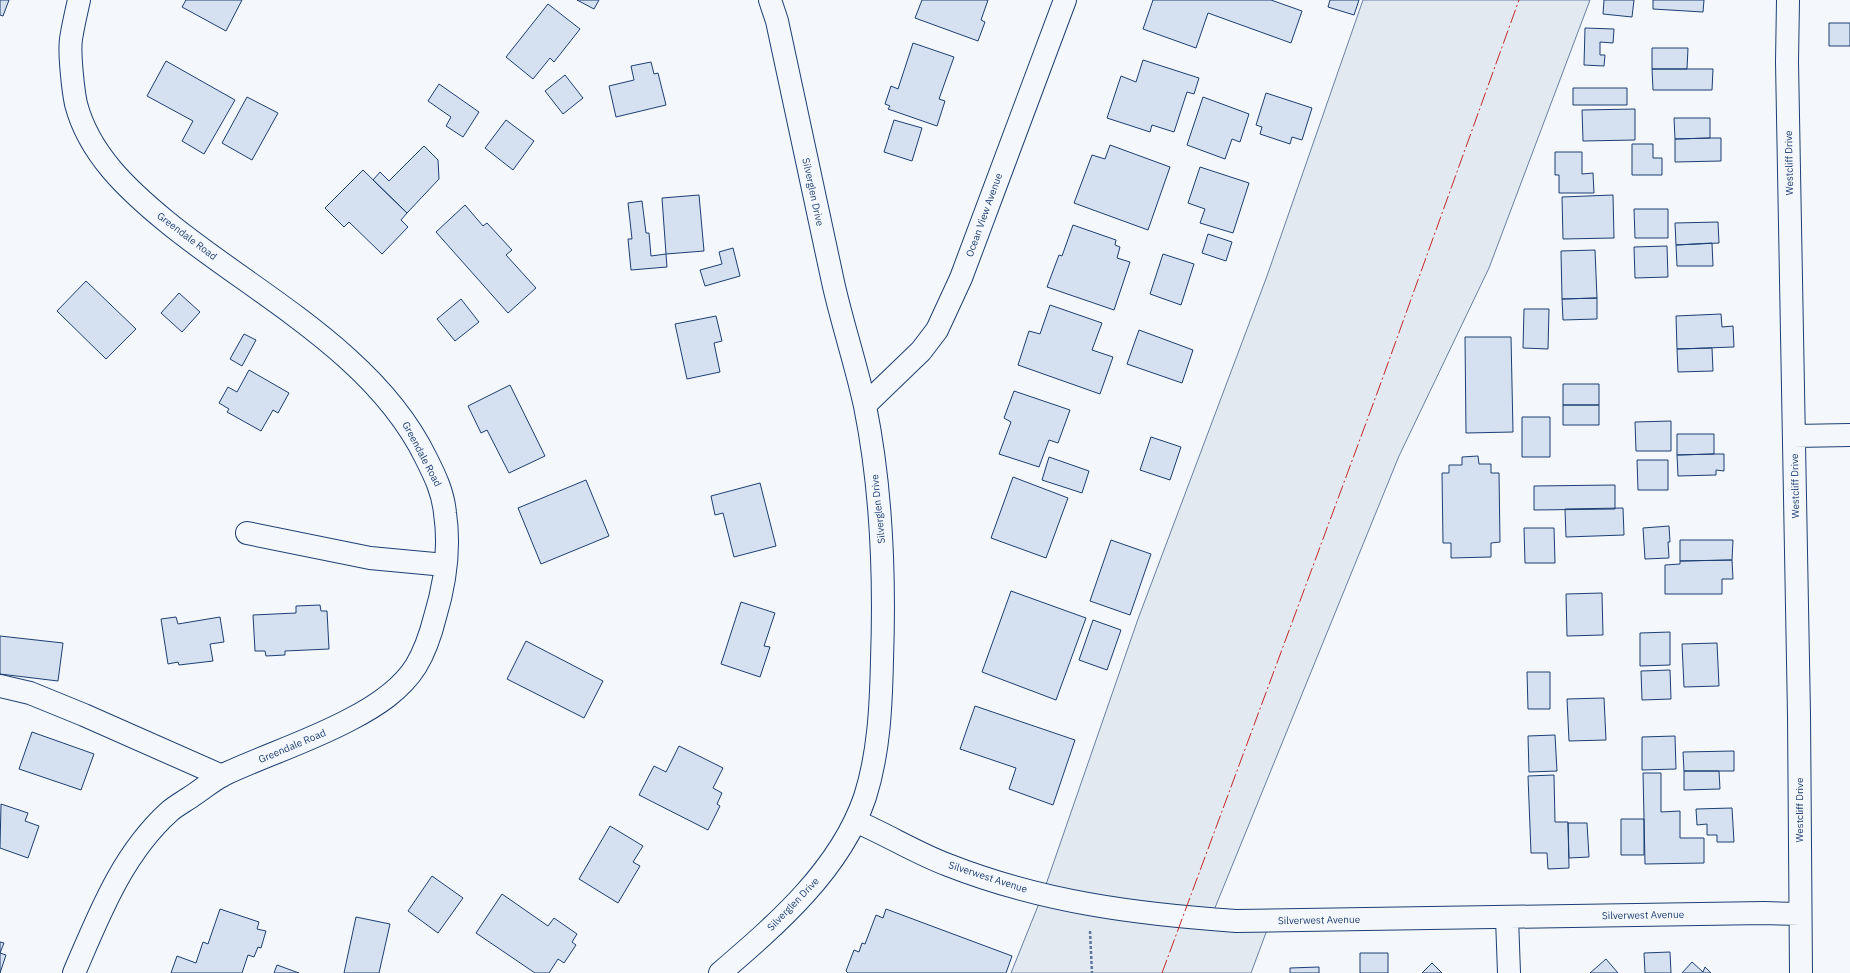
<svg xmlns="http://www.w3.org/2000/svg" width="1850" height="973" font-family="'IBM Plex Sans',sans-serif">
	<rect width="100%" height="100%" fill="#f4f7fb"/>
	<path fill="#e3e9f0" stroke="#687fa3" d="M1363,0h227l-101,268 -90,188 -189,464 60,2 -19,51h-240l31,-77 96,-277 129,-343z"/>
	<path fill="#d5e0f0" stroke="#1d3f73" d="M0,0h9l-6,16 -3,-1z
		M186,0h56l-16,31 -44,-24z
		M577,0h22l-5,9z
		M922,0h66l-7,20 4,2 -7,19 -63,-23z
		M1153,0h118l31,11 -11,32 -83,-30 -12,35 -53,-19z
		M1330,0h29l-5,15 -26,-8z
		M1604,0h30l-2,17 -29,-3z
		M1653,0h51l-1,12 -50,-3z
		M548,4l32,25 -26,33 -4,-4 -17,21 -27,-22z
		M1829,23h21v23h-21z
		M1585,28l29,1 -1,14 -13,-1v13h5l-1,11 -20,-1z
		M913,43l41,14 -15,42 6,2 -8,25 -49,-17 2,-3 -5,-2 6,-18 7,3z
		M1652,48h36l-1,21h-35z
		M1143,60l56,18 -5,16 -7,-2 -13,40 -22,-7 -2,7 -43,-14 14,-42 15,6z
		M166,61l69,39 -31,54 -22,-13 11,-20 -46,-25z
		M651,62l3,12 4,-1 8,32 -50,12 -7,-31 25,-6 -3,-14z
		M1652,69h61l-1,21h-59z
		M565,75l18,23 -20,16 -18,-23z
		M439,84l40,28 -16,25 -17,-11 5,-9 -23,-16z
		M1573,88h54v17h-54z
		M1266,93l46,15 -10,32 -10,-3 -2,7 -30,-10 2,-7 -6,-2z
		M247,97l31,16 -26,47 -30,-17z
		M1203,97l46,17 -9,28 -8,-3 -7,20 -38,-14z
		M1635,109v31l-52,1 -1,-31z
		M1674,118h36v20l-35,1z
		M506,120l28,21 -21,29 -28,-22z
		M894,120l28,8 -10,33 -28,-9z
		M1710,138h11v23l-46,1v-23z
		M1632,144h21v14h9v17h-30z
		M1110,145l60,22 -22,63 -74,-27 18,-48 13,4z
		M424,146l14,14 1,19 -32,34 -34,-33 7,-8 9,9z
		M1555,152h27v22l11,-1 1,20h-35v-18h-4z
		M1200,167l49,16 -16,50 -33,-10 5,-14 -17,-6z
		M363,170l44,43 -6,7 7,7 -26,27 -33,-32 -5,5 -19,-19z
		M699,195l5,56 -38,3 -4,-56z
		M1613,195l1,43 -51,1 -1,-42z
		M642,201l4,32h3l2,23 15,-2 1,13 -36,3 -3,-31h4l-4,-36z
		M465,205l18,21 4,-3 25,27 -6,5 30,33 -28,25 -72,-81z
		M1634,209h34v29h-33z
		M1718,222l1,21 -43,2 -1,-22z
		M1073,225l43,15 -1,5 5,2 -3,11 13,4 -16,48 -67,-23 12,-32 3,1z
		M1208,234l24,8 -6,19 -24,-8z
		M1712,243l1,23h-36l-1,-21z
		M1667,246l1,31 -33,1 -1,-31z
		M733,248l7,28 -35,10 -5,-16 22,-6 -3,-12z
		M1595,250l2,48 -35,1 -1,-48z
		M1163,254l31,10 -13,41 -31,-11z
		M86,281l50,48 -30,30 -49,-48z
		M179,293l21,19 -18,20 -21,-19z
		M1597,298v21l-34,1 -1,-21z
		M461,299l18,23 -24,19 -18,-22z
		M1050,305l52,18 -10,27 21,7 -13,37 -82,-29 11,-34 11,3z
		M1524,309h25l-1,40 -25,-1z
		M1721,314l1,13 11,-1 1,21 -57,2 -1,-33z
		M716,316l6,25 -8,2 6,29 -33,7 -12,-55z
		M1139,330l54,20 -11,33 -55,-19z
		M244,334l12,6 -14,26 -12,-7z
		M1465,337h46l2,95 -47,1z
		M1712,348l1,23 -35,1 -1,-23z
		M249,370l40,23 -11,20 -5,-3 -12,21 -34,-19 2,-3 -10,-6 9,-16 9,5z
		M1563,384h36v21h-36z
		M510,385l35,71 -36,17 -22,-43 -6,3 -13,-27z
		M1014,391l56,19 -12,33 -9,-3 -10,27 -40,-13 12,-32 -7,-4z
		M1563,405h36v20h-36z
		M1522,417h28v40h-28z
		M1671,421v30h-35l-1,-29z
		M1677,434h37v20l-37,1z
		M1151,437l30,10 -11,33 -30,-10z
		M1714,454h10v17l-8,-1v5l-38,1 -1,-21z
		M1478,456l1,8h12v9h8l1,69 -9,1v14l-40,1v-15h-8l-1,-70h7v-8h13v-8z
		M1049,457l40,14 -7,22 -40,-13z
		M1637,460h31v30h-30z
		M1013,477l55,21 -22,60 -55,-20z
		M586,480l23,56 -68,28 -23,-56z
		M760,483l16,63 -42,11 -11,-44 -8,2 -4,-19z
		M1615,485v24l-81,1v-24z
		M1623,508l1,27 -58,2 -1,-28z
		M1669,526l1,16h-2l1,16 -24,1 -2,-31z
		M1524,528h30l1,35h-30z
		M1111,540l40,14 -21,61 -40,-14z
		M1680,540h53l-1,20 -52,1z
		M1732,560l1,19h-11v15h-57v-29l15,-1v-3z
		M1011,591l75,27 -30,82 -74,-28z
		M1602,593l1,42 -36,1 -1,-42z
		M741,602l34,11 -11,33 6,1 -10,30 -39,-13z
		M320,605l1,6h6l2,38 -44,2v4l-19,1 -1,-5h-10l-2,-36 43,-2v-7z
		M176,617l2,7 42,-7 4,25 -14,2 3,17 -34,4 -1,-3 -10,2 -7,-45z
		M1093,620l28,10 -14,40 -28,-10z
		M1670,632v33l-30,1v-33z
		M0,636l63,7 -5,38 -58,-7z
		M526,641l77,40 -19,37 -77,-39z
		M1717,643l2,43 -35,1 -2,-43z
		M1670,670l1,29 -29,1 -1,-29z
		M1527,672h23v37h-22z
		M1604,698l2,42 -37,1 -2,-42z
		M975,706l100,34 -22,65 -44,-16 7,-21 -56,-19z
		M32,732l62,22 -13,36 -62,-21z
		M1555,735l2,36 -28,1 -1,-36z
		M1675,736l1,33 -34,1v-33z
		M679,746l44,22 -10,20 9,5 -5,11 3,2 -12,24 -69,-35 15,-29 12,6z
		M1734,751v20h-50l-1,-19z
		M1684,771h35l1,18 -36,1z
		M1643,773h18v39l19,-1v27h24v25l-59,1z
		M1554,775l1,47h13l1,46 -21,1 -1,-16h-16l-3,-77z
		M1,804l27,9 -3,8 14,5 -11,32 -28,-10z
		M1732,808l2,34h-17v-7h-10v-11l-10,1 -1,-16z
		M1621,819h23v36h-23z
		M1568,823h19l2,34 -20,1z
		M610,826l33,20 -10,16 7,4 -22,37 -39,-24z
		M432,876l31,22 -25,35 -30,-22z
		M502,894l46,32 6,-8 23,16 -5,8 4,3 -12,18 -6,-4 -9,14h-14l-59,-40z
		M220,909l39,13 -2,7 9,2 -5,17 -3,-1 -4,10 -6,-2 -6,18h-71l6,-17 19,7 7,-21 5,2z
		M886,909l126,47 -6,17h-158l-2,-2 8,-21 5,2 3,-9 3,1 11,-29 7,3z
		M356,917l34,7 -11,49h-35z
		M0,942l4,1 -4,10 6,2 -6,18z
		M1670,952l1,21h-26l-1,-20z
		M1360,953h28v20h-28z
		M1606,959l12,14h-28z
		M1692,962l11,10 2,-5 6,6h-29z
		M1432,963l10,10h-20z
		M277,965l22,8h-25z
		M1319,967v6h-29v-5z"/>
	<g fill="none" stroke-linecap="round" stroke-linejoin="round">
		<g stroke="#1d3f73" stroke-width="24">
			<path id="minor" d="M1788,0l-1,62 12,653 2,258
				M865,405l56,-54 16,-21 24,-52 104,-278
				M1794,436l56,-1
				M247,533l123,25 75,7
				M0,686l30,7 54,22 138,61
				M855,821c31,13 61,32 93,44 94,37 188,49 288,56l528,-8 36,1
				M1507,918l2,55
				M74,973c25,-58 48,-119 96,-162 7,-6 15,-10 22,-15 11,-7 21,-16 33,-22 41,-19 85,-33 126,-55 25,-13 50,-29 65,-53 9,-15 15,-33 19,-49 10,-33 15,-70 10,-104 -2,-21 -10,-37 -19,-55 -51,-105 -172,-165 -259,-236 -39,-32 -78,-68 -91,-118 -3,-14 -7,-52 -5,-65 2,-13 5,-26 8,-39
				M720,973c57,-49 120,-103 145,-176 14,-44 16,-91 17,-137 3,-85 0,-170 -17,-254 -9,-42 -23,-83 -32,-124 -19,-87 -37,-174 -56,-261l-7,-21"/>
		</g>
		<path stroke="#5e769c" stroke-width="2.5" stroke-dasharray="3 2" stroke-linecap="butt" d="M1090,931l2,42"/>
		<use href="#minor" stroke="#f4f7fb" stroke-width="22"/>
		<path stroke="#c62828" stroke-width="1" stroke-dasharray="14 3 2 3" stroke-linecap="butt" d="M1162,973l217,-585 140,-388"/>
	</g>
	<g text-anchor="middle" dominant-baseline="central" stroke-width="3" stroke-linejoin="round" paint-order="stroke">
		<g font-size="10" fill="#1d3f73" stroke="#f4f7fb">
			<text transform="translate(1789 163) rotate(-91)">Westcliff Drive</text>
			<text transform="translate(813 192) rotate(78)">Silverglen Drive</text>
			<text transform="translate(984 215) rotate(-70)">Ocean View Avenue</text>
			<text transform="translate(187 236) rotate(37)">Greendale Road</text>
			<text transform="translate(422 454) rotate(62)">Greendale Road</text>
			<text transform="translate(1795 486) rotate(-91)">Westcliff Drive</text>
			<text transform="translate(878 509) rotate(-96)">Silverglen Drive</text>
			<text transform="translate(292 746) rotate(-23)">Greendale Road</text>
			<text transform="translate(1799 810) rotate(-90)">Westcliff Drive</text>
			<text transform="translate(988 877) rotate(18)">Silverwest Avenue</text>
			<text transform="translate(793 904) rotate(-46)">Silverglen Drive</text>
			<text transform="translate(1643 915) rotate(-1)">Silverwest Avenue</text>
			<text transform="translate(1319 920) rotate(-1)">Silverwest Avenue</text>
		</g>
	</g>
</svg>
